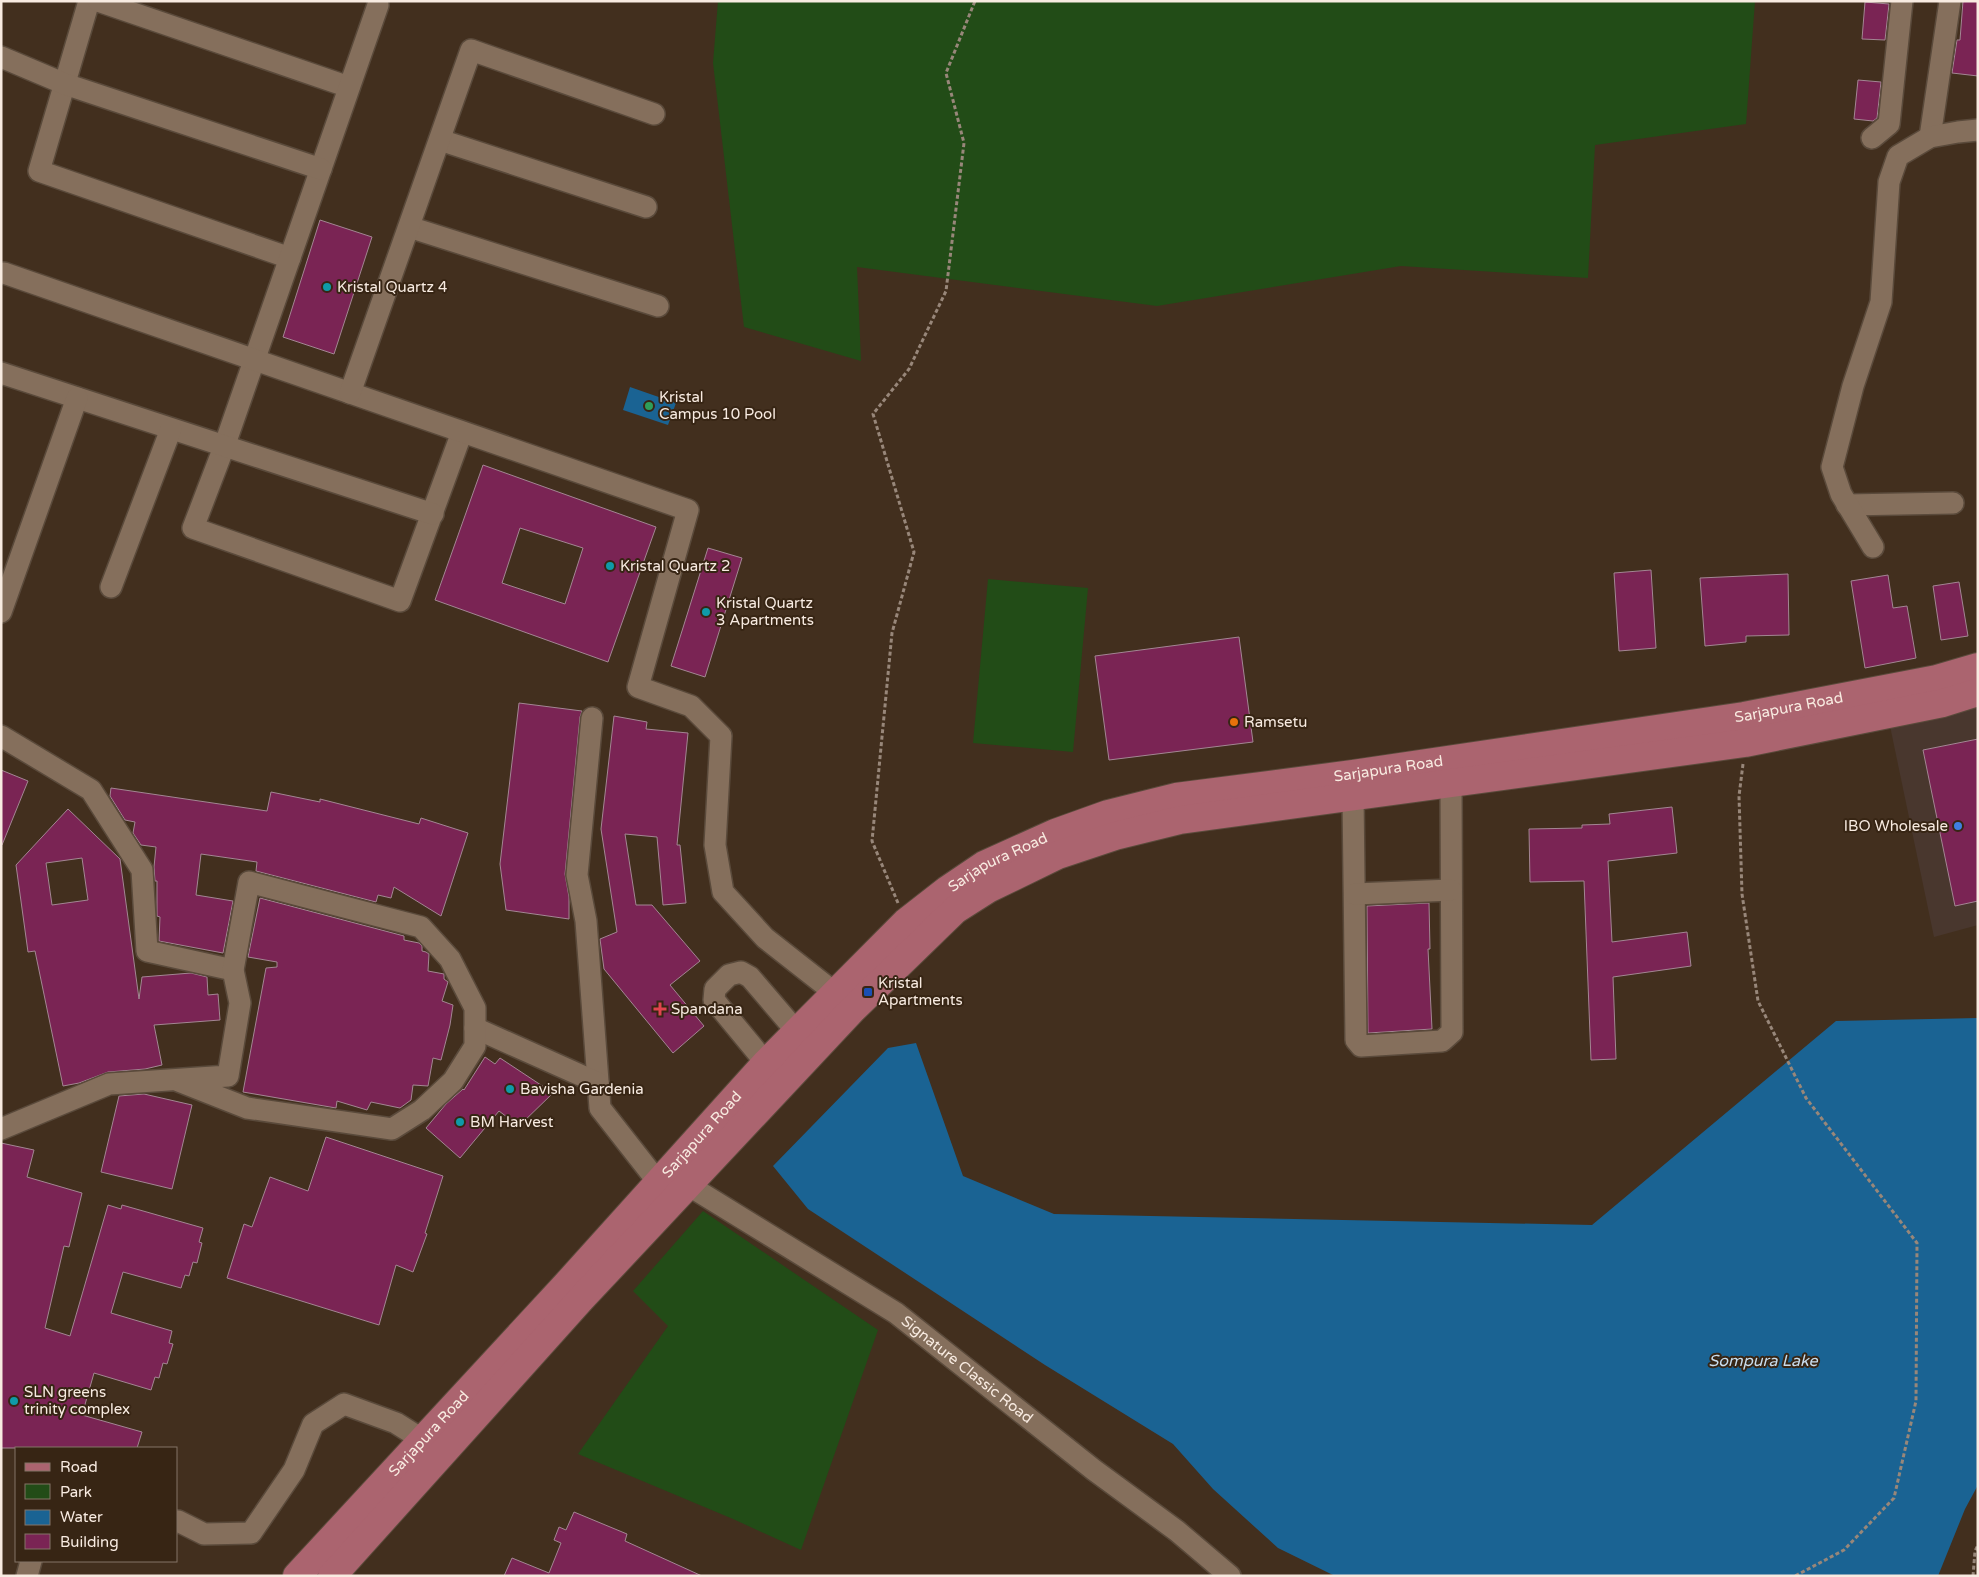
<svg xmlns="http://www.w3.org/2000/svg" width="1979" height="1577" font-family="'Varela Round',sans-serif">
	<rect width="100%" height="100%" fill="#422f1e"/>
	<path fill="#49372e" d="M1978,702v223l-44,12 -44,-211z"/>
	<path fill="#224c17" d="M718,1h1037l-9,123 -151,21 -7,133 -187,-12 -244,40 -300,-39 4,94 -117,-34 -31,-264z
		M988,579l100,9 -15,164 -100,-9z
		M703,1211l175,119 -77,220 -68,-31 -155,-65 90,-128 -35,-35z"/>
	<path fill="#1a6393" d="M630,387l46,16 -8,22 -45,-15z
		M1978,1018v467l-13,24 -27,67h-603l-57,-28 -65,-59 -40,-45 -128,-79 -237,-156 -35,-43 115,-118 28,-5 47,133 91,38 538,11 244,-204z"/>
	<path fill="#7a2454" stroke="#a38693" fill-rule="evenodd" d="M1963,1h15v75l-26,-3 5,-33h3z
		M1865,2l24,2 -4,36 -23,-1z
		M1858,80l23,2 -4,36 -4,3 -19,-2z
		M320,220l52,17 -38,117 -51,-17z
		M483,465l173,62 -48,135 -173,-62zM520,528l63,20 -18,56 -63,-21z
		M708,548l34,10 -37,119 -34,-11z
		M1651,570l5,78 -37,3 -5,-78z
		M1788,574l1,61 -43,1v6l-41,4 -5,-68z
		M1888,575l5,33 14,-2 9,52 -51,10 -14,-87z
		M1959,582l9,54 -27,4 -8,-54z
		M1239,637l14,105 -144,18 -14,-104z
		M519,703l63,8 -2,6 -15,157 4,23v22l-63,-9 -6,-46z
		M614,716l33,6 -1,7 42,4 -11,112h3l6,58 -23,2 -6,-68 -32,-3 11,71h16l48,56 -30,24 34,41 -31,27 -69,-84 -4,-30 17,-7 -16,-103z
		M1978,739v162l-23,5 -32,-156z
		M1,770l27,11 -26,64h-1z
		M111,788l156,23 4,-19 49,10v-3l99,25 2,-6 47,15 -27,83 -47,-29 -3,11 -13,-3 -2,7 -120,-31 1,-9 -56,-8 -5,41 37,6 -10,52 -64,-12 1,-24 -3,-1v-35h-2l-1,-14 2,-20 -15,-2 -8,-12 2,-11 -10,-2 -15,-24z
		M1672,807l5,46 -69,8 4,81 75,-10 4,34 -78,11 3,82 -25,1 -7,-179 -54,1 -1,-53 53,-1v-3l28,-1 -1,-10z
		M68,809l52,50 19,140 3,-22 49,-4 16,4 1,18 10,-1 2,26 -66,5 8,40 -17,4 -37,3 -29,11 -16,3 -28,-135 -7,1 -12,-87zM82,858l6,42 -36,5 -6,-42z
		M260,898l144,38v4l15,3 3,3v5l4,1 3,2 -1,17 16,3v5l4,3 -6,19 11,4 -3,20 -9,35 -8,-2 -5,28 -15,-1 -2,15 -11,8 -29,-6 -4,8 -30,-9 -1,7 -93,-16 23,-124 11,-1v-5l-29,-5z
		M1429,903l1,46h-2l4,80 -64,4 -1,-127z
		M485,1057l10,7 5,-6 53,35 -34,33 -20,-15 -39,47 -34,-30 20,-24 17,-15 1,1z
		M144,1094l48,11 -20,84 -71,-17 18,-76z
		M326,1137l117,39 -18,57 2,1 -14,38 -17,-7 -17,60 -152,-47 17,-54 8,3 18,-50 38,14z
		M1,1143l33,7 -7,27 55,16 -13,54 -5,-1 -19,82 25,8 38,-131 13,4 1,-4 81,23 -4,14 3,1 -5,20 -4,-1 -4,14 -4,-1 -4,13 -58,-16 -12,41 61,18 -3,12 4,1 -6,20 -4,-1 -4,15 -4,-1 -4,13 -57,-17 -12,42 60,17 -5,16h-136z
		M574,1512l53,22 -2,7 77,35h-198l8,-18 37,15 12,-30 -7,-3 5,-13 7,3z"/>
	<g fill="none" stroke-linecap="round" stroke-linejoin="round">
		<g stroke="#5a4a3b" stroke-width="24">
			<g id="minor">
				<path d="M89,1l-50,170 251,87"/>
				<path d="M98,1l251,86"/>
				<path d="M378,5l-154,442 -31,81 207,73 62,-169"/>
				<path d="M1,57l64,27 256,85"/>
				<path d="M1930,137l20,-136"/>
				<path d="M1872,138l17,-14 13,-123"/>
				<path d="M440,140l206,67"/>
				<path d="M409,227l249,79"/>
				<path d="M4,273l684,237 -50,177 53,19 30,30 -6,109 8,47 42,46 70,55"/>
				<path d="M1,373l432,141"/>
				<path d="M350,393l121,-343 183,64"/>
				<path d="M1847,505l106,-2"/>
				<path d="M1873,547l-32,-53 -9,-27 21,-81 28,-84 8,-120 9,-26 32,-19 28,-5 20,-2"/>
				<path d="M111,587l60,-158"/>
				<path d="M1,612l76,-214"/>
				<path d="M592,718l-15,157 9,46 14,187 58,74"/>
				<path d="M1,736l90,54 51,80 5,81 86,19"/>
				<path d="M1353,796l3,244 5,6 81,-5 10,-9 -1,-249"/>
				<path d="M1355,894l96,-4"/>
				<path d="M475,1028l123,55"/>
				<path d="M766,1063l-52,-63 1,-11 14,-14 12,-3 9,5 47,55"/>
				<path d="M1,1129l108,-45 119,-8 12,-73 -7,-33 16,-88 172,45 29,32 25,49v38l-22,35 -31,29 -30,19 -145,-21 -71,-28"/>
				<path id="s1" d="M688,1185l208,128 198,157 83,61 53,45"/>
				<path d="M178,1521l26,13 47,-1 43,-63 19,-46 31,-20 52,19 27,17"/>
				<path d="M27,1576l4,-15"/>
			</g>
		</g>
		<g stroke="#5a4a3b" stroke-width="30">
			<g id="major">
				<path id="s2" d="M297,1576l269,-291 200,-222 140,-141 41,-32 37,-25 71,-32 53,-19 68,-17 177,-23 391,-58 193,-37 41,-12"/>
				<path d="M332,1576l249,-277 272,-290 102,-99 33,-21 70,-34 57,-19 65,-16 565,-77 198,-40 35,-11"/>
			</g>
		</g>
		<path stroke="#98877a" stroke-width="3" stroke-dasharray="4 2.5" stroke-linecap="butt" d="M1743,764l-4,32 3,98 16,107 48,97 111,145 -1,158 -22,97 -50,52 -49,26
			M898,903l-26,-62 20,-208 22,-81 -41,-138 36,-45 37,-78 18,-148 -18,-70 29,-72
			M1973,1576l2,-25 3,-6"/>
		<use href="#minor" stroke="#856f5c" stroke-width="21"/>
		<use href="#major" stroke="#ab646f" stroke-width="28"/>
	</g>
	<g fill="#0f9aa8" stroke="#372514" stroke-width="2">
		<circle cx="327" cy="287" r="5"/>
		<circle cx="610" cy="566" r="5"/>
		<circle cx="706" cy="612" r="5"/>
		<circle cx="510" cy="1089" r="5"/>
		<circle cx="460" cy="1122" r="5"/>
		<circle cx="14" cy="1401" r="5"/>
	</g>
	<circle fill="#2e9e5b" stroke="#372514" stroke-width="2" cx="649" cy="406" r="5"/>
	<circle fill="#e8710a" stroke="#372514" stroke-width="2" cx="1234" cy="722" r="5"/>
	<circle fill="#3f7fe0" stroke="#372514" stroke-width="2" cx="1958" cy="826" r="5"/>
	<rect fill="#1a4fb4" stroke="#372514" stroke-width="2" x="863" y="987" width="10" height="10" rx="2.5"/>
	<path fill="#e0444e" stroke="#372514" stroke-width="2" d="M657.5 1001.5h5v5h5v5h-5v5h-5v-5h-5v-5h5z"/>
	<g text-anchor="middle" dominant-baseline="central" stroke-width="4" stroke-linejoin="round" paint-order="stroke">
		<g font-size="15" fill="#f8ebe1" stroke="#372514" text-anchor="start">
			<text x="337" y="287">Kristal Quartz 4</text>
			<text x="659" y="397">Kristal<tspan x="659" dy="17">Campus 10 Pool</tspan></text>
			<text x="620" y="566">Kristal Quartz 2</text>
			<text x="716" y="603">Kristal Quartz<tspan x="716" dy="17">3 Apartments</tspan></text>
			<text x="1244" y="722">Ramsetu</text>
			<text x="1948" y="826" text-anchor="end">IBO Wholesale</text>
			<text x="878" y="983">Kristal<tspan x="878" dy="17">Apartments</tspan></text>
			<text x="671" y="1009">Spandana</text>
			<text x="520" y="1089">Bavisha Gardenia</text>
			<text x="470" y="1122">BM Harvest</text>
			<text x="24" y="1392">SLN greens<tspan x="24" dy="17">trinity complex</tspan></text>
		</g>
		<g font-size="15" fill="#f8ebe1" stroke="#372514">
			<text stroke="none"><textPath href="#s2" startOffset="1814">Sarjapura Road</textPath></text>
			<text stroke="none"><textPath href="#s2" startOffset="1409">Sarjapura Road</textPath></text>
			<text stroke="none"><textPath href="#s2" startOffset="1004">Sarjapura Road</textPath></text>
			<text stroke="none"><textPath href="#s2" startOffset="599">Sarjapura Road</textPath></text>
			<text stroke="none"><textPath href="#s1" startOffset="335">Signature Classic Road</textPath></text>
			<text stroke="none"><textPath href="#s2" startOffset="194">Sarjapura Road</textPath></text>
		</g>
		<g font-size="16" font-style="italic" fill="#c8ddee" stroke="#372514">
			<text x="1763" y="1361">Sompura Lake</text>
		</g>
	</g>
	<rect width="1979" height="1577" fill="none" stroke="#f8ebe1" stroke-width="5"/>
	<rect x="15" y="1447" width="162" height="115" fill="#372514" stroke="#847466"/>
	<rect x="25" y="1463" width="25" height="8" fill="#ab646f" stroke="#847466"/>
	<text x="60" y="1472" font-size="15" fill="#f8ebe1">Road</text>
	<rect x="25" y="1484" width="25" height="15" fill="#224c17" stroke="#847466"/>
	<text x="60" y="1497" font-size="15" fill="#f8ebe1">Park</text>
	<rect x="25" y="1510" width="25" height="15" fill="#1a6393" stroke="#847466"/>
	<text x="60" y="1522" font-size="15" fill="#f8ebe1">Water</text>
	<rect x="25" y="1534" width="25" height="15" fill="#7a2454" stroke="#847466"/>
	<text x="60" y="1547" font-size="15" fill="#f8ebe1">Building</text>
</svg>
